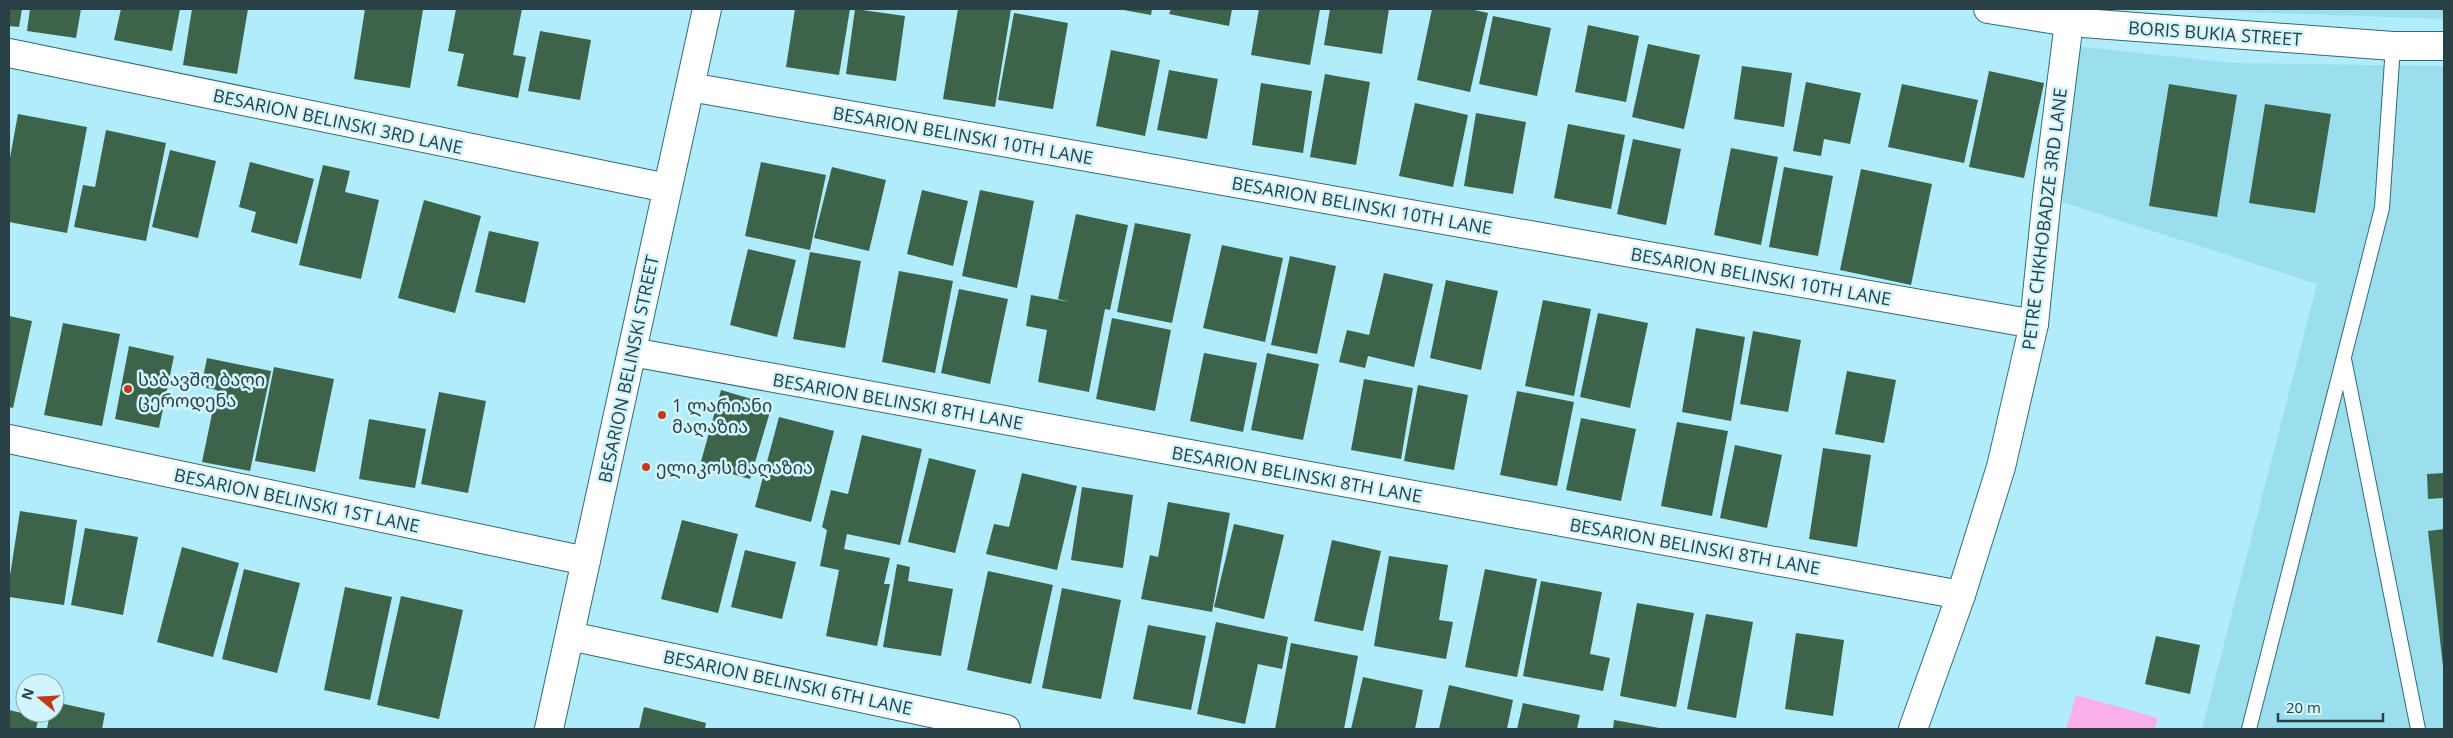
<svg xmlns="http://www.w3.org/2000/svg" width="2453" height="738" font-family="'Open Sans','Noto Sans Georgian',sans-serif">
	<rect width="100%" height="100%" fill="#b1ecfa"/>
	<path fill="#9bdfef" d="M2154,9h290v10l-284,-10z
		M2066,45l166,18 212,3v663h-242l115,-445 -270,-87z"/>
	<path fill="#f9b0e9" d="M2076,695l82,23 -3,11h-89z"/>
	<path fill="#3d644a" d="M9,9h13l-3,18 -10,-1z
		M30,9h51l-5,29 -49,-7z
		M121,9h59l-8,42 -58,-11z
		M192,9h56l-11,65 -54,-9z
		M365,9l58,1 -13,78 -56,-9z
		M456,9h66l-9,46 13,2 -8,41 -61,-12 7,-32 -16,-3z
		M795,9h55l-11,66 -53,-8z
		M855,9l50,7 -9,65 -50,-7z
		M958,9h53l-16,98 -52,-8z
		M1118,9h34l-1,6z
		M1171,9h61l-3,17 -60,-12z
		M1259,9h61l-10,56 -59,-10z
		M1330,9h59l-7,45 -58,-9z
		M1432,9h38l18,4 -18,79 -53,-12z
		M1014,13l54,10 -15,86 -55,-9z
		M1493,16l58,12 -14,68 -58,-12z
		M1588,25l51,11 -13,66 -51,-10z
		M540,31l51,9 -11,60 -52,-9z
		M1648,44l52,11 -16,74 -52,-12z
		M1111,50l49,10 -15,76 -49,-10z
		M1742,66l50,7 -8,54 -50,-8z
		M1169,70l49,9 -11,60 -50,-9z
		M1989,71l55,12 -20,95 -55,-11z
		M1325,74l45,8 -14,83 -46,-8z
		M1806,82l55,11 -11,51 -26,-5 -3,17 -28,-5z
		M1261,83l51,8 -9,62 -51,-8z
		M1902,84l76,16 -14,63 -76,-16z
		M2169,84l68,11 -20,122 -68,-11z
		M1415,103l53,12 -15,72 -54,-11z
		M2265,104l66,10 -16,99 -66,-10z
		M1476,113l50,9 -13,72 -49,-8z
		M18,114l69,13 -20,106 -58,-11v-59z
		M1568,124l57,11 -14,74 -57,-11z
		M106,130l60,13 -20,98 -72,-14 9,-42 12,2z
		M1633,139l48,10 -15,76 -49,-11z
		M1731,148l47,9 -17,88 -47,-10z
		M170,150l46,11 -18,77 -46,-11z
		M250,162l64,17 -17,65 -46,-12 5,-20 -17,-5z
		M761,162l65,13 -16,75 -65,-14z
		M323,165l27,6 -5,21 34,8 -18,79 -62,-14z
		M832,167l54,13 -17,71 -55,-13z
		M1784,167l49,9 -15,80 -49,-9z
		M1861,169l71,15 -21,101 -71,-15z
		M922,190l46,11 -15,65 -46,-12z
		M980,190l54,11 -17,87 -55,-12z
		M424,200l57,16 -26,97 -57,-15z
		M1076,214l52,11 -18,85 -5,-1 -16,83 -51,-10 9,-52 -21,-4 5,-31 39,7 -12,-3z
		M1135,223l56,11 -19,89 -55,-11z
		M489,231l50,11 -14,61 -50,-11z
		M1222,245l61,13 -18,84 -62,-14z
		M748,249l48,11 -19,77 -47,-12z
		M810,252l51,9 -16,87 -52,-9z
		M1290,256l46,10 -19,88 -46,-9z
		M899,271l54,10 -18,92 -53,-11z
		M1384,273l49,11 -19,83 -46,-11 -3,12 -26,-6 8,-32 22,5z
		M1446,280l52,11 -17,79 -51,-12z
		M959,289l49,10 -18,85 -49,-11z
		M1543,300l48,9 -17,87 -49,-10z
		M1598,313l50,10 -18,85 -50,-11z
		M9,316l23,5 -19,87 -4,-1z
		M1112,318l59,12 -16,81 -59,-12z
		M63,323l57,11 -18,92 -58,-11z
		M1696,328l49,9 -14,84 -49,-9z
		M1753,331l48,9 -13,72 -48,-8z
		M129,346l45,10 -15,72 -44,-9z
		M1204,353l53,10 -14,69 -53,-11z
		M1267,353l52,11 -16,76 -52,-10z
		M207,358l64,13 -21,100 -48,-9 15,-72 -16,-3z
		M274,367l60,12 -19,93 -60,-11z
		M1847,371l49,9 -12,63 -49,-9z
		M1364,379l49,9 -12,71 -50,-9z
		M1418,385l50,10 -14,75 -50,-9z
		M721,390l51,15 -22,74 -50,-14z
		M1517,391l57,11 -17,84 -57,-11z
		M439,392l47,9 -18,92 -47,-9z
		M779,417l55,14 -23,91 -56,-15z
		M1581,418l55,11 -15,72 -55,-11z
		M369,419l57,10 -11,59 -56,-9z
		M1677,422l51,9 -16,85 -51,-10z
		M862,435l60,14 -22,96 -53,-11 -3,15 46,9 -6,26h6l-13,62 -51,-10 13,-66 -19,-4 7,-36 -5,-3 9,-37 17,4z
		M1735,445l47,10 -15,73 -47,-10z
		M1823,448l48,7 -14,92 -48,-8z
		M929,458l47,12 -21,83 -47,-11z
		M1022,473l55,13 -20,84 -71,-16 8,-30 15,3z
		M2444,473v25l-16,1 -1,-25z
		M1082,487l51,8 -10,73 -52,-8z
		M1168,502l62,11 -18,99 -71,-13 9,-44 8,2z
		M20,511l57,9 -13,85 -55,-8v-15z
		M682,520l56,14 -20,79 -57,-14z
		M1234,524l50,11 -20,84 -50,-12z
		M85,528l53,9 -15,78 -52,-10z
		M2444,529v138h-1l-15,-136z
		M1332,540l49,11 -18,80 -49,-10z
		M182,547l57,16 -26,94 -56,-15z
		M745,550l51,12 -14,57 -51,-12z
		M1389,556l59,9 -9,55 14,2 -7,37 -72,-13z
		M897,564l13,3 -2,14 45,8 -12,67 -58,-9z
		M244,569l56,14 -23,90 -55,-14z
		M1485,569l52,10 -20,98 -52,-10z
		M988,571l65,14 -22,99 -64,-14z
		M1541,581l61,11 -12,62 20,4 -7,33 -80,-15z
		M345,587l47,10 -22,103 -46,-10z
		M1062,588l59,12 -20,99 -59,-11z
		M401,596l62,14 -24,109 -62,-14z
		M1637,603l57,10 -18,94 -56,-11z
		M1706,614l47,8 -17,96 -49,-9z
		M1216,622l72,15 -6,32 -24,-5 -13,60 -48,-10z
		M1148,625l58,11 -15,74 -58,-11z
		M1796,633l48,7 -11,76 -48,-7z
		M2156,636l44,9 -10,49 -45,-10z
		M1291,643l67,13 -14,73h-69z
		M1363,677l60,13 -8,39h-64z
		M1449,685l64,15 -6,29h-68z
		M55,702l50,11 -3,16h-55l3,-16h5z
		M1523,703l57,12 -3,14h-60z
		M644,707l62,16 -1,6h-66z
		M9,710l30,7 -3,12h-27z
		M1614,720l45,8v1h-46z"/>
	<g fill="none" stroke-linecap="round" stroke-linejoin="round">
		<g stroke="#326a77" stroke-width="16">
			<path id="service" d="M2344,359l74,370
				M2249,729l133,-521 11,-162"/>
		</g>
		<g stroke="#326a77" stroke-width="30">
			<path id="minor" d="M9,53l658,135
				M690,87l1344,237
				M632,352l1329,243
				M9,439l577,122
				M570,636l436,93
				M549,729l158,-720"/>
		</g>
		<g stroke="#326a77" stroke-width="30">
			<path id="tertiary" d="M1988,9l81,13 324,24h51
				M1913,729l48,-134 40,-128 33,-143 13,-127 22,-175"/>
		</g>
		<use href="#service" stroke="#fff" stroke-width="14"/>
		<use href="#minor" stroke="#fff" stroke-width="28"/>
		<use href="#tertiary" stroke="#fff" stroke-width="28"/>
	</g>
	<g fill="#c43a18" stroke="#d2f4fd" stroke-width="2">
		<circle cx="128" cy="389" r="5"/>
		<circle cx="662" cy="415" r="5"/>
		<circle cx="646" cy="467" r="5"/>
	</g>
	<g text-anchor="middle" dominant-baseline="central" stroke-width="5" stroke-linejoin="round" paint-order="stroke">
		<g font-size="18" fill="#294146" stroke="#d2f4fd">
			<text transform="translate(2215 33) rotate(4)">BORIS BUKIA STREET</text>
			<text transform="translate(338 121) rotate(12)">BESARION BELINSKI 3RD LANE</text>
			<text transform="translate(963 135) rotate(10)">BESARION BELINSKI 10TH LANE</text>
			<text transform="translate(1362 205) rotate(10)">BESARION BELINSKI 10TH LANE</text>
			<text transform="translate(2044 219) rotate(-83)">PETRE CHKHOBADZE 3RD LANE</text>
			<text transform="translate(1761 276) rotate(10)">BESARION BELINSKI 10TH LANE</text>
			<text transform="translate(628 369) rotate(-78)">BESARION BELINSKI STREET</text>
			<text transform="translate(898 401) rotate(10)">BESARION BELINSKI 8TH LANE</text>
			<text transform="translate(1297 474) rotate(10)">BESARION BELINSKI 8TH LANE</text>
			<text transform="translate(297 500) rotate(12)">BESARION BELINSKI 1ST LANE</text>
			<text transform="translate(1695 546) rotate(10)">BESARION BELINSKI 8TH LANE</text>
			<text transform="translate(788 682) rotate(12)">BESARION BELINSKI 6TH LANE</text>
		</g>
		<g font-size="18" fill="#294146" stroke="#d2f4fd" text-anchor="start">
			<text x="138" y="379">საბავშო ბაღი<tspan x="138" dy="21">ცეროდენა</tspan></text>
			<text x="672" y="405">1 ლარიანი<tspan x="672" dy="21">მაღაზია</tspan></text>
			<text x="656" y="467">ელიკოს მაღაზია</text>
		</g>
	</g>
	<rect width="2453" height="738" fill="none" stroke="#294146" stroke-width="20"/>
	<g transform="translate(40 698) rotate(288)"><circle r="24" fill="#d2f4fd" stroke="#8eacb4"/>
	<path d="M0-4L9 19L0 12L-9 19Z" fill="#c43a18"/>
	<text y="-8" font-size="14" font-weight="bold" text-anchor="middle" fill="#294146">N</text>
	</g>
	<path d="M2278 713v8h105v-8" fill="none" stroke="#294146" stroke-width="2.5"/>
	<text x="2286" y="713" font-size="15" fill="#294146" stroke="#d2f4fd" stroke-width="4" paint-order="stroke">20 m</text>
</svg>
